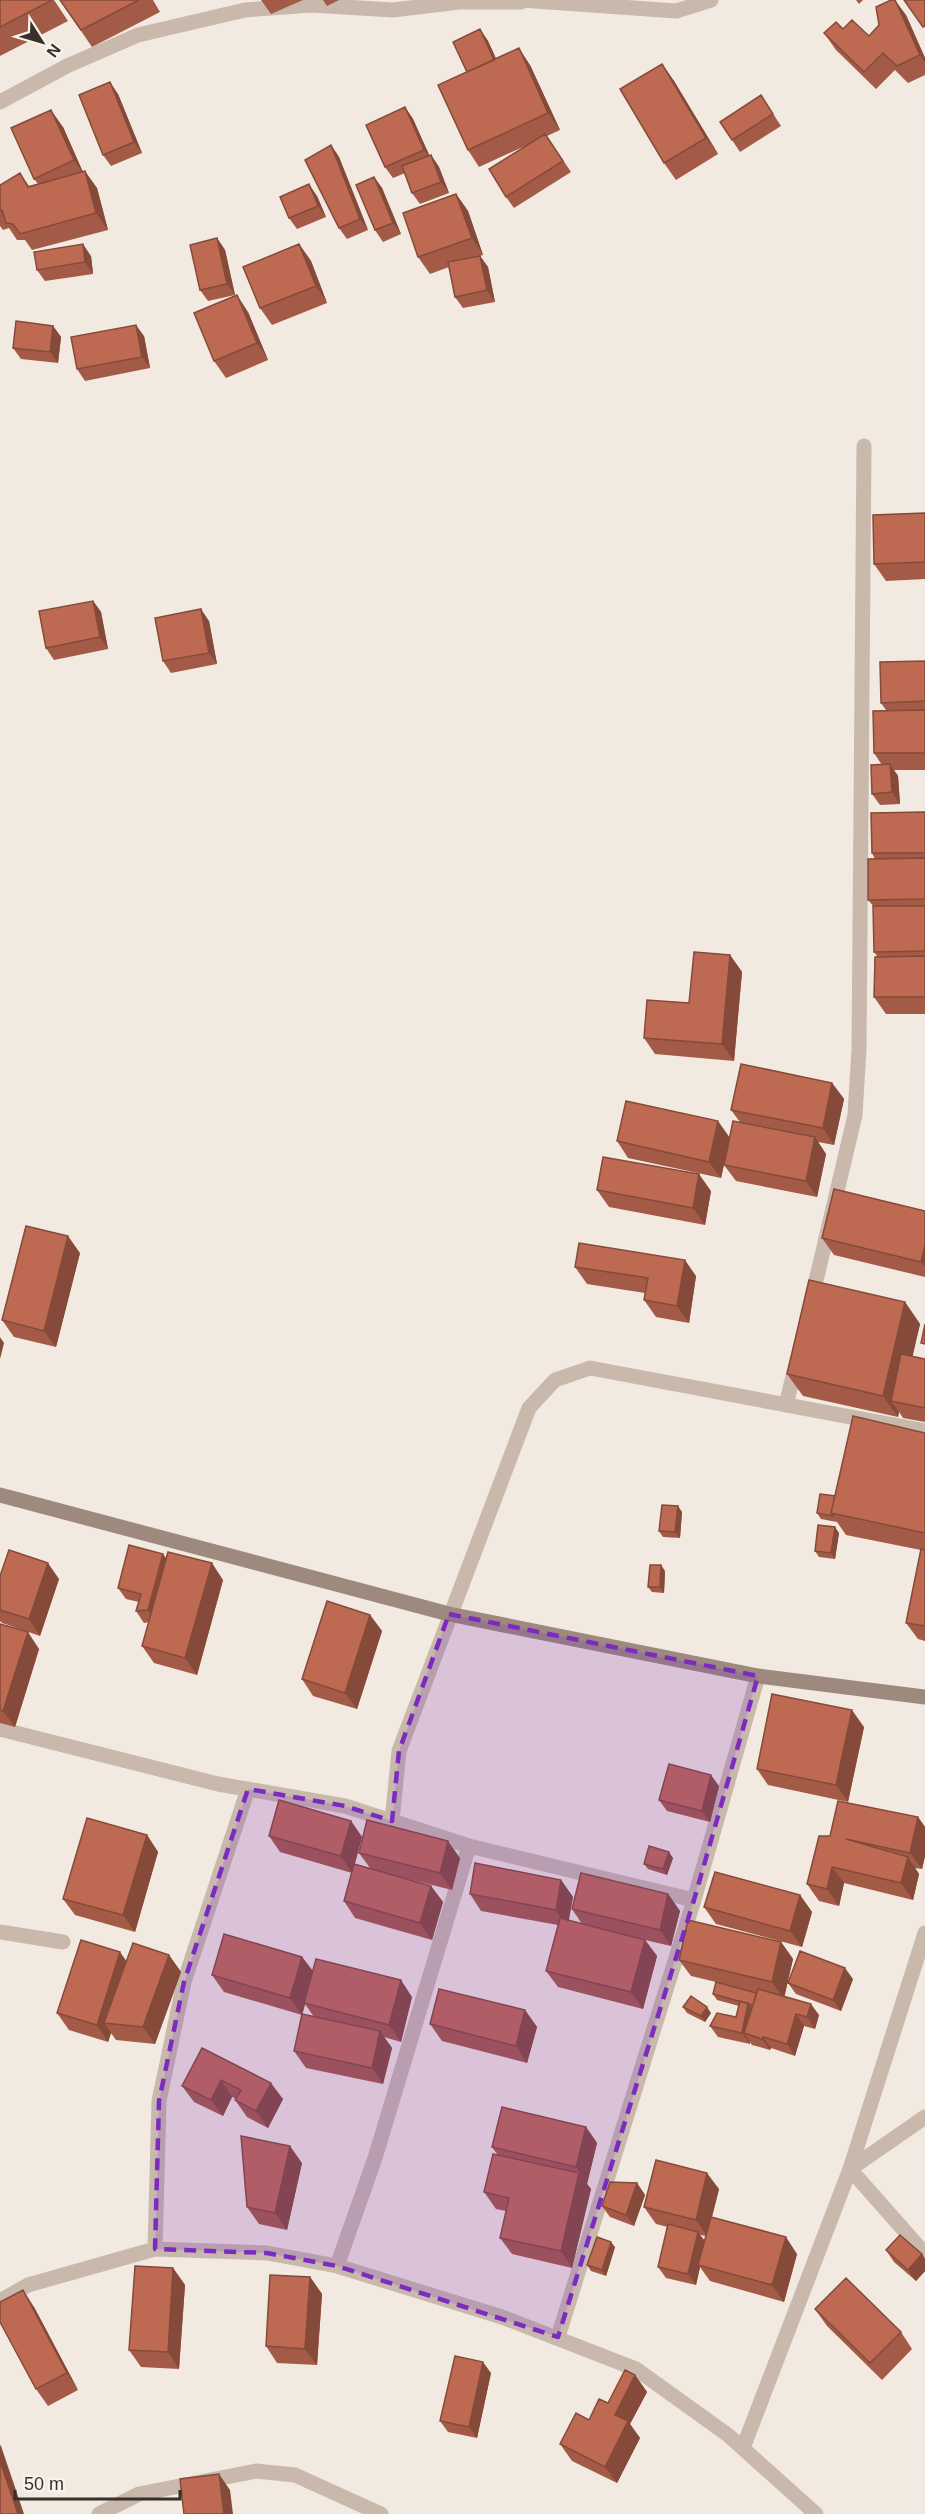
<svg xmlns="http://www.w3.org/2000/svg" width="925" height="2514" font-family="Helvetica,sans-serif">
	<rect width="100%" height="100%" fill="#f2e9e0"/>
	<g fill="none" stroke-linecap="round" stroke-linejoin="round">
		<path stroke="#c9b9ad" stroke-width="15" d="M521,0l155,11 35,-11
			M0,102l67,-36 71,-31 107,-25 66,-5 82,5 66,-8h62
			M811,1302l44,-187 4,-66 5,-603
			M786,1405l11,-45
			M0,1729l218,55 127,22 124,40 225,54
			M392,1821l7,-70 130,-343 26,-28 35,-12 335,63
			M0,1932l63,10
			M850,2169l75,85
			M850,2169l75,-52
			M155,2249l4,-148 25,-119 64,-193
			M337,2266l38,-108 94,-312
			M0,2301l28,-16 127,-36 112,4 70,13 165,51 134,52 92,66 88,79
			M558,2337l136,-437 64,-224
			M743,2448l107,-279 75,-236
			M99,2514l40,-20 117,-23 39,4 86,39"/>
		<path stroke="#9d897e" stroke-width="15" d="M0,1495l449,119 309,62 167,21"/>
	</g>
	<path fill="#a35b47" fill-rule="evenodd" d="M0,0h54l14,21 -68,35z
		M60,0h93l7,12 -68,35z
		M261,0h42l-32,14z
		M323,0h16l-12,6z
		M856,0h7l-4,4z
		M906,15l19,43v17l-17,8 -13,-13 -19,19 -40,-39 -12,-17 19,-4 26,7z
		M480,29l8,12 8,18 34,6 30,65 -13,6 24,36 -57,36 -8,-11 19,-51 -46,21 -11,-17 -1,-78z
		M662,64l12,17 44,73 -42,26 -12,-17z
		M118,94l24,59 -31,13 -8,-11z
		M761,95l20,31 -41,26 -8,-12z
		M405,107l8,12 16,37 2,-1 8,12 10,26 -29,11 -8,-11 -7,-20 -12,5 -8,-11z
		M63,127l20,45 14,16 11,42 -76,20 -7,-10h-8l-8,-12 -6,2 -3,-4v-41l20,-12 9,13 9,-2 -4,-5z
		M331,145l8,12 29,73 -21,9 -8,-11z
		M374,177l8,11 19,46 -18,8 -8,-12z
		M456,194l12,17 15,44 -3,1 8,11 7,35 -32,6 -8,-11 -6,-30 -19,7 -12,-17z
		M317,196l9,21 -29,12 -8,-11z
		M217,238l8,12 10,45 -27,6 -8,-11z
		M299,244l12,17 16,42 -55,22 -12,-17z
		M91,256l2,18 -48,7 -8,-11z
		M248,312l20,48 -42,18 -12,-17z
		M53,326l8,11 -3,26 -37,-4 -8,-11z
		M144,336l6,32 -65,13 -8,-12z
		M925,513v66l-39,2 -12,-17z
		M93,601l8,11 7,37 -54,11 -8,-12z
		M209,621l8,43 -46,9 -8,-12z
		M925,661v109h-31l4,6 2,28 -20,1 -8,-11 10,-29 -8,-12 12,-43 -5,-7z
		M925,812v202h-39l-12,-17 3,-41 -3,-4v-45l-6,-7 7,-41 -3,-6z
		M730,955l12,17 -8,89 -79,-7 -11,-16 45,-35z
		M832,1083l12,16 -10,46 -16,-3 8,12 -9,43 -81,-16 -12,-16 2,-11 -5,24 -93,-20 -11,-17 113,-4 10,-15 -9,-12z
		M597,1190l114,1 -6,34 -96,-18z
		M925,1211v66l-91,-22 -12,-17z
		M80,1253l-24,94 -42,-10 -12,-17z
		M575,1267l121,9 -7,47 -33,-6 -12,-17 1,-7 -58,-9z
		M905,1302l15,22 -8,32 13,3v63l-22,-4 -4,-6 -1,5 -95,-21 -16,-22z
		M925,1433v208l-7,-2 -12,-16 15,-73 -75,-15 -9,-13 -16,-3 -4,-6 18,-17z
		M682,1512l-2,26 -17,-1 -4,-6z
		M839,1533l-4,26 -16,-2 -4,-6z
		M166,1559l57,21 -26,95 -43,-12 -12,-17 7,-24 -5,1 -8,-12 3,-9 -13,-3 -8,-11z
		M665,1571l-1,22 -12,-1 -4,-5z
		M0,1576l59,3 -19,57 -38,-13 -2,-2z
		M370,1615l12,16 -25,78 -44,-13 -11,-17z
		M0,1624l39,25 -24,78 -15,-4z
		M864,1727l-16,75 -80,-17 -11,-16z
		M719,1786l-9,36 -43,-11 -8,-11z
		M918,1817l7,10v29l-3,13 -7,-1 4,6 -6,26 -69,-17 -5,23 -20,-5 -12,-17 23,-48z
		M351,1821l11,16 -7,27 15,4 -11,-15 101,5 -8,32 -56,-14 35,10 12,16 -11,38 -77,-22 -11,-17 8,-28 -72,-21 -11,-16z
		M147,1835l11,17 -23,80 -60,-17 -12,-16z
		M673,1858l-6,17 -19,-6 -4,-5z
		M561,1880l12,17 -4,23 13,4 -10,-15 96,-15 12,17 -9,35 -26,-6 12,16 -14,53 -85,-22 -12,-16 12,-46 -77,-14 -11,-17z
		M800,1895l12,17 -10,35 -86,-23 -12,-17z
		M781,1942l12,17 -9,37 35,19 -4,14 -11,-3 -9,30 -24,-8 -1,2 -18,-5 -2,-3v2l-32,-7 -8,-11 26,-9 3,-11 -22,-6 -4,-6 3,-12 -25,-6 -12,-16z
		M169,1955l12,17 -26,72 -39,-4 -5,-7 -3,9 -39,-12 -12,-17 69,-52z
		M302,1957l11,14 99,26 -11,45 -17,-5 8,11 -9,36 -77,-16 -12,-17 20,-34 -9,-13 -3,11 -78,-23 -12,-17z
		M853,1979l-12,32 -45,-17 -8,-11z
		M683,2007l28,6 -6,9 -18,-9z
		M525,2010l12,17 -10,36 -85,-22 -12,-17z
		M202,2048l81,51 -15,29 -21,-11 -12,-17 1,-1 -4,-2 -9,19 -29,-14 -12,-16z
		M586,2127l11,16 -10,41h-1l5,5 -19,79 -60,-14 -12,-16 6,-27 -10,-2 -12,-17 13,-38 -5,-7z
		M302,2163l-15,67 -28,-6 -12,-17z
		M637,2183l8,12 -11,31 -24,-9 -8,-11z
		M719,2189l-7,28 85,37 -13,48 -74,-21 -10,-14 -4,18 -30,-7 -8,-11 10,-40 -12,-3 -12,-17zM700,2235l6,1 -1,5z
		M615,2247l-9,29 -15,-5 -4,-6z
		M886,2250l36,4 3,5v12l-9,10 -22,-19z
		M173,2268l12,17 -6,84 -38,-2 -12,-17z
		M310,2277l12,17 -5,71 -40,-2 -11,-17z
		M34,2307l44,83 -30,16 -12,-17z
		M815,2309l86,23 11,17 -30,31 -55,-54z
		M491,2373l-14,65 -29,-6 -8,-11z
		M635,2375l12,17 -17,32 10,14 -23,45 -45,-22 -12,-17 48,-41z"/>
	<path fill="#854a39" d="M895,0l11,15 19,43v5l-5,-8z
		M480,29l8,12 17,37 -8,-11z
		M519,48l11,17 30,65 -12,-17z
		M662,64l12,17 44,73 -12,-16z
		M110,82l8,12 24,59 -8,-11z
		M405,107l8,12 19,42 -8,-11z
		M51,110l12,17 22,50 -11,-17z
		M331,145l8,12 29,73 -8,-11z
		M431,155l8,12 10,26 -8,-11z
		M85,171l12,17 11,42 -12,-17z
		M374,177l8,11 19,46 -8,-11z
		M309,184l8,12 9,21 -8,-11z
		M456,194l12,17 15,44 -11,-17z
		M217,238l8,12 10,45 -8,-11z
		M83,244l8,12 2,18 -8,-12z
		M299,244l12,17 16,42 -11,-17z
		M480,256l8,11 7,35 -8,-12z
		M237,295l11,17 20,48 -11,-17z
		M136,325l8,11 6,32 -8,-11z
		M53,326l8,11 -3,26 -8,-11z
		M93,601l8,11 7,37 -8,-12z
		M201,609l8,12 8,43 -8,-11z
		M890,764l8,12 2,28 -8,-12z
		M730,955l12,17 -8,89 -12,-17z
		M832,1083l12,16 -10,46 -11,-17z
		M718,1121l12,17 -9,40 -12,-16z
		M815,1137l11,17 -9,43 -11,-16z
		M699,1174l12,17 -6,34 -12,-17z
		M68,1236l12,17 -24,94 -12,-16z
		M925,1245v22l-4,-5z
		M685,1260l11,16 -7,47 -12,-17z
		M905,1302l15,22 -18,79 -11,-2 8,11 -1,5 -15,-21z
		M0,1337l4,6 -4,16z
		M678,1506l4,6 -2,26 -5,-6z
		M835,1527l4,6 -4,26 -4,-6z
		M163,1554l8,11 -15,57 -8,-12z
		M48,1563l11,16 -19,57 -11,-17z
		M212,1563l11,17 -26,95 -12,-17z
		M661,1565l4,6 -1,22 -4,-6z
		M370,1615l12,16 -25,78 -12,-16z
		M28,1632l11,17 -24,78 -12,-16z
		M852,1710l12,17 -16,75 -12,-17z
		M711,1775l8,11 -9,36 -8,-11z
		M918,1817l7,10v29l-3,13 -12,-16z
		M351,1821l11,16 -10,36 -11,-17z
		M147,1835l11,17 -23,80 -12,-17z
		M448,1841l12,17 -8,32 -12,-17z
		M669,1852l4,6 -6,17 -4,-6z
		M908,1857l11,17 -6,26 -12,-17z
		M832,1867l12,16 -5,23 -12,-17z
		M561,1880l12,17 -6,30 -11,-17z
		M431,1886l12,16 -11,38 -12,-17z
		M668,1894l12,17 -9,35 -11,-16z
		M800,1895l12,17 -10,35 -12,-16z
		M645,1940l12,16 -14,53 -12,-17z
		M781,1942l12,17 -9,40 -12,-17z
		M120,1952l12,17 -28,54 7,10 -3,9 -11,-17z
		M169,1955l12,17 -26,72 -12,-17z
		M302,1957l12,16 -12,42 -12,-17z
		M845,1968l8,11 -12,32 -8,-11z
		M401,1980l11,17 -11,45 -12,-17z
		M748,2003l8,11 -12,19 6,9v2l-8,-11z
		M811,2004l8,11 -4,14 -8,-12z
		M707,2007l4,6 -6,9 -4,-6z
		M525,2010l12,17 -10,36 -11,-17z
		M796,2014l8,12 -9,30 -8,-12z
		M380,2031l12,17 -9,36 -11,-16z
		M763,2037l8,11 -1,2 -8,-11z
		M221,2080l11,17 -9,19 -12,-16z
		M271,2083l12,16 -15,29 -12,-17z
		M586,2127l11,16 -10,41 -11,-17z
		M290,2146l12,17 -15,67 -12,-17z
		M579,2173l12,16 -19,79 -11,-17z
		M707,2173l12,16 -12,47 -11,-16z
		M637,2183l8,12 -11,31 -8,-11z
		M698,2232l8,11 -8,22 2,2 -4,18 -8,-11z
		M786,2237l11,17 -13,48 -12,-17z
		M611,2242l4,5 -9,29 -4,-6z
		M922,2254l3,5v12l-9,10 -8,-11z
		M173,2268l12,17 -6,84 -11,-17z
		M310,2277l12,17 -5,71 -12,-16z
		M23,2290l11,17 44,83 -11,-17z
		M483,2362l8,11 -14,65 -8,-11z
		M635,2375l12,17 -17,32 10,14 -23,45 -12,-16 10,-52z
		M0,2445l1,1 23,68h-6l-18,-53z
		M219,2474l11,16 3,24h-9z"/>
	<path fill="#be6a52" stroke="#854a39" stroke-width="1.5" d="M0,0h52l-52,27z
		M60,0h79l-58,30z
		M891,0h4l25,55 -23,11 -14,-13 -19,19 -40,-39 12,-11 7,7 9,-9 17,16 10,-11 -3,-18z
		M904,0h21v26l-2,1z
		M480,29l14,31 -27,12 -14,-30z
		M519,48l29,65 -80,37 -30,-65z
		M662,64l44,74 -42,25 -44,-74z
		M110,82l24,60 -31,13 -24,-60z
		M761,95l12,19 -41,26 -12,-18z
		M405,107l19,43 -39,17 -19,-42z
		M51,110l23,50 -40,19 -23,-51z
		M545,134l18,27 -57,36 -17,-28z
		M331,145l29,74 -21,9 -34,-68z
		M431,155l10,27 -29,11 -10,-27z
		M85,171l11,42 -76,21 -7,-10 -7,-1 -4,-13 -2,1v-26l20,-12 8,14z
		M374,177l19,46 -18,7 -19,-45z
		M309,184l9,22 -29,12 -9,-21z
		M456,194l16,44 -54,19 -15,-44z
		M217,238l10,46 -27,6 -10,-45z
		M83,244l2,18 -48,8 -3,-18z
		M299,244l17,42 -56,22 -17,-41z
		M480,256l7,34 -32,7 -7,-35z
		M237,295l20,48 -43,18 -20,-48z
		M16,321l37,5 -3,26 -37,-4z
		M136,325l6,32 -65,12 -6,-32z
		M925,513v49l-51,2 -1,-49z
		M93,601l7,36 -54,11 -7,-37z
		M201,609l8,44 -46,8 -8,-43z
		M925,661v40l-44,2 -1,-41z
		M925,710v43h-51l-1,-42z
		M890,764l2,28 -20,2 -1,-29z
		M925,812v41h-53l-1,-40z
		M925,858v41l-57,1v-41z
		M873,906h52v45l-51,1z
		M694,952l36,3 -8,89 -78,-6 3,-38 42,3z
		M925,956v41h-51l1,-40z
		M741,1064l91,19 -9,45 -92,-18z
		M626,1101l92,20 -9,41 -92,-21z
		M733,1121l82,16 -9,44 -82,-16z
		M603,1157l96,17 -6,34 -96,-18z
		M834,1189l91,22v34l-4,17 -99,-24z
		M26,1226l42,10 -24,95 -42,-11z
		M579,1243l106,17 -8,46 -33,-6 4,-22 -73,-11z
		M809,1280l96,22 -22,94 -96,-22z
		M925,1324v20l-4,-1z
		M901,1354l24,5v49l-34,-7z
		M853,1416l72,17v100l-94,-20z
		M820,1494l15,2 -4,17 2,3 -16,-3z
		M662,1505l16,1 -3,26 -16,-1z
		M818,1525l17,2 -4,26 -16,-2z
		M129,1545l34,9 -15,56 -12,1 5,-17 -23,-6z
		M921,1549l4,1v76l-19,-3z
		M9,1550l39,13 -19,56 -29,-9v-34z
		M168,1552l44,11 -27,95 -43,-12z
		M650,1565h11l-1,22h-12z
		M327,1601l43,14 -25,78 -43,-14z
		M0,1624l28,8 -25,79 -3,-1z
		M772,1694l80,16 -16,75 -79,-16z
		M669,1764l42,11 -9,36 -43,-11z
		M279,1800l72,21 -10,35 -72,-20z
		M838,1801l80,16 -8,36 -64,-14 62,18 -7,26 -69,-16 -5,22 -20,-5 12,-48h11z
		M87,1818l60,17 -24,80 -60,-16z
		M367,1820l81,21 -8,32 -81,-20z
		M649,1846l20,6 -6,17 -19,-5z
		M475,1863l86,17 -5,30 -86,-16z
		M354,1864l77,22 -11,37 -76,-22z
		M715,1872l85,23 -10,36 -86,-24z
		M581,1873l87,21 -8,36 -88,-21z
		M560,1918l85,22 -14,52 -85,-21z
		M688,1920l93,22 -9,40 -93,-22z
		M224,1934l78,23 -12,41 -78,-23z
		M81,1940l39,12 -23,73 -40,-12z
		M133,1943l36,12 -26,72 -39,-4z
		M800,1951l45,17 -12,32 -45,-17z
		M316,1959l85,21 -12,45 -85,-22z
		M716,1982l40,11 -3,12 -40,-11z
		M439,1989l86,21 -9,36 -86,-22z
		M758,1989l53,15 -4,13 -11,-3 -9,30 -24,-7 -1,2 -18,-6z
		M691,1996l16,11 -6,9 -18,-9z
		M740,2001l8,2 -6,30 -32,-7 7,-13 19,4z
		M302,2014l78,17 -8,37 -78,-17z
		M202,2048l69,35 -15,28 -21,-11 6,-10 -20,-10 -10,20 -29,-14z
		M502,2107l84,20 -10,40 -84,-20z
		M241,2136l49,10 -15,67 -28,-6z
		M493,2154l86,19 -18,78 -61,-13 9,-40 -25,-6z
		M656,2160l51,13 -11,47 -52,-13z
		M610,2182l27,1 -11,32 -24,-9z
		M711,2217l75,20 -14,48 -74,-20z
		M668,2224l30,8 -10,42 -30,-7z
		M900,2235l22,19 -14,16 -22,-20z
		M597,2237l14,5 -9,28 -15,-5z
		M135,2266l38,2 -5,84 -39,-2z
		M270,2275l40,2 -5,72 -39,-3z
		M846,2278l55,54 -31,31 -55,-54z
		M23,2290l44,83 -31,16 -36,-67v-20z
		M455,2356l28,6 -14,65 -29,-6z
		M625,2370l10,5 -20,40 13,6 -23,46 -45,-23 16,-31 13,7 10,-21 9,4z
		M0,2461l18,53h-18z
		M219,2474l5,40h-40l-4,-35z"/>
	<path fill="#7b2cbf" fill-opacity="0.2" stroke="#7b2cbf" stroke-width="4.5" stroke-dasharray="12 8" stroke-linejoin="round" d="M449,1614l309,62 -64,224 -136,437 -221,-71 -70,-13 -112,-4 4,-148 25,-119 64,-193 97,17 47,15 7,-70z"/>
	<g transform="translate(42 42) rotate(127)" stroke="#f9f3ed" stroke-width="4.5" paint-order="stroke">
	<path d="M0-4.5L10 22L0 15L-10 22Z" fill="#382f2b"/>
	<text y="-9" font-size="16" font-weight="bold" text-anchor="middle" fill="#382f2b">N</text>
	</g>
	<path d="M15 2490v9h165v-9" fill="none" stroke="#382f2b" stroke-width="3"/>
	<text x="24" y="2490" font-size="18" fill="#382f2b" stroke="#f9f3ed" stroke-width="4.5" paint-order="stroke">50 m</text>
</svg>
